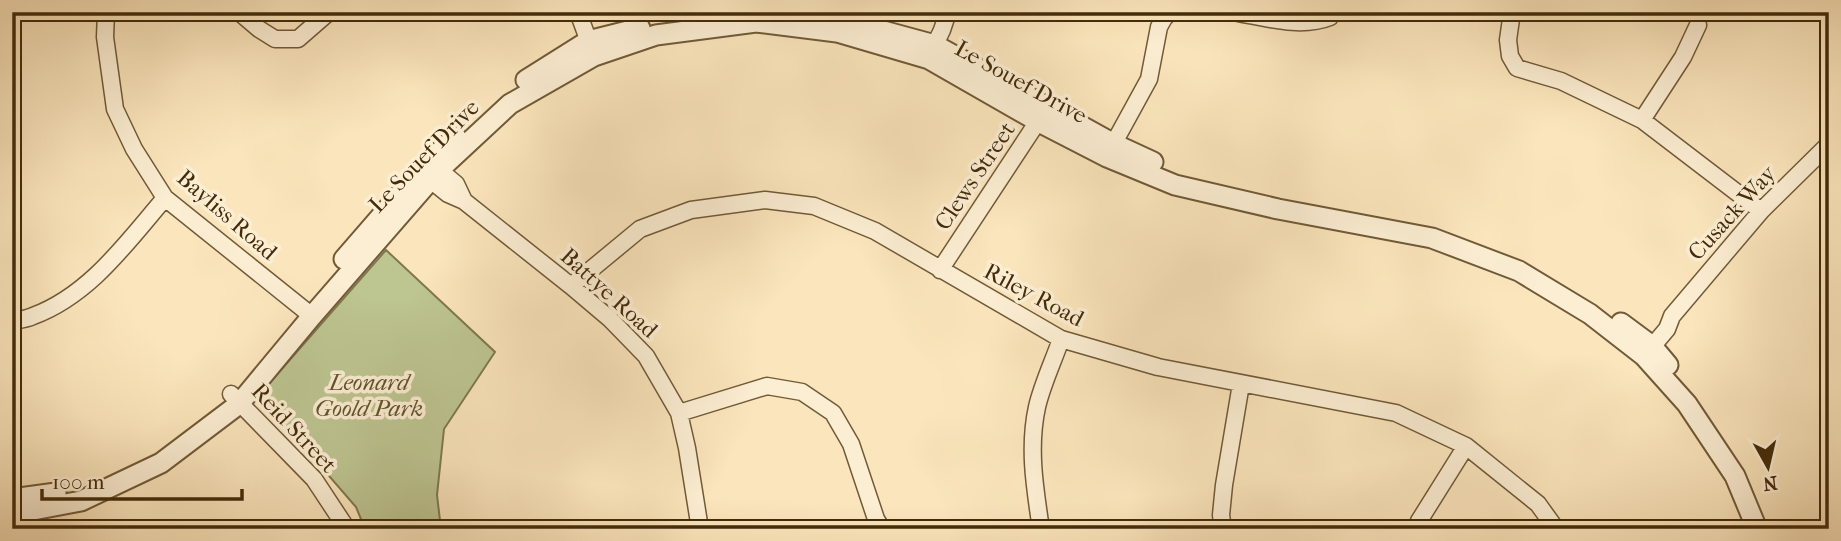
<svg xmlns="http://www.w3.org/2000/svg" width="1841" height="541" font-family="'IM FELL French Canon',serif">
	<rect width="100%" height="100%" fill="#fbe5bc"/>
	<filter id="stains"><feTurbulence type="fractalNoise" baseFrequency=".00286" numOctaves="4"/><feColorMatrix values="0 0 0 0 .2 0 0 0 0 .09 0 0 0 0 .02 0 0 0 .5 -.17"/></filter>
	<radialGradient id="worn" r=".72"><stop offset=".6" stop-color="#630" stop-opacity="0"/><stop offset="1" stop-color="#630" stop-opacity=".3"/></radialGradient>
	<path fill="#bdc591" stroke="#80784e" stroke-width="2" d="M386,250l109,102 -51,77 -7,66 4,34h-76l-9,-22 -97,-112z"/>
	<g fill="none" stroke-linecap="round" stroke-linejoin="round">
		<g stroke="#715a37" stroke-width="19">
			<path id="minor" d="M106,12l-1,25 10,72 19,40 31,49 147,118
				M239,12l20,17 16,10h23l31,-27
				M578,12l14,38
				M1233,12c31,5 67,17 97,5l2,-5
				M1512,12l-4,28 2,16 7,12 44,13 81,39 119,91
				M931,53l11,-23 6,-18
				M1642,120l41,-63 15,-32
				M1109,152l40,-73 10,-52 5,-9 6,-6
				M432,164l24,20 8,17
				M422,173l26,21 16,7 107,85 39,33 36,37 33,57 8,35 13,81
				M940,270l104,-158
				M571,286l69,-57 51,-19 74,-10 49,6 61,25 186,108 97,28 238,46 70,33 72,58 18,25
				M12,321c7,-1 15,-2 21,-5 57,-21 94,-74 132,-118
				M1645,355l22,-26 5,-13 89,-105 68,-67
				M231,394l83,85 33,50
				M679,413l88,-27 35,6 31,21 18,31 25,75 6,10
				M1041,529c-6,-40 -13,-81 -4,-122 5,-22 16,-45 24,-68
				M1223,529l-2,-14 3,-30 17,-101
				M1416,529l3,-8 47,-75"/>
		</g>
		<g stroke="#715a37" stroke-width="23">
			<path id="tertiary" d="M828,18l11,1 96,26 179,99 39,18
				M526,80l62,-39 52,-13
				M344,259l85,-98 27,-24
				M1621,323l31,23 16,19
				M12,499l44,-6
				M12,514l69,-13 80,-38 78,-59 73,-88 127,-146 71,-66 84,-48 62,-21 100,-13 81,10 92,27 110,63 68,35 68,28 103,24 154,29 87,33 71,43 54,42 43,48 48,72 22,53"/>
		</g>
		<use href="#minor" stroke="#fceed3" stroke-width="16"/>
		<use href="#tertiary" stroke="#fceed3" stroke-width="19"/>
	</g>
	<g text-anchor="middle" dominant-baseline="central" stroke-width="7" stroke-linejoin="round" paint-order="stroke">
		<g font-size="23" fill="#432b0b" stroke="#fceed3">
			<text transform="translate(1021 82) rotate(29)">Le Souef Drive</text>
			<text transform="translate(424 156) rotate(-46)">Le Souef Drive</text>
			<text transform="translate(975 176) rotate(-56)">Clews Street</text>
			<text transform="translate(1732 213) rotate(-48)">Cusack Way</text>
			<text transform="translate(227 215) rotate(41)">Bayliss Road</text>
			<text transform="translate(609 293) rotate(42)">Battye Road</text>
			<text transform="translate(1034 295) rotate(28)">Riley Road</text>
			<text transform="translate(294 428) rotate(47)">Reid Street</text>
		</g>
		<g font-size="23" font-style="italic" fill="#62522c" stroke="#fceed3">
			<text x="369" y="382">Leonard<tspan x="369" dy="26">Goold Park</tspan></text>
		</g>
	</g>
	<rect width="1841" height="541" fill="none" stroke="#fbe5bc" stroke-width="42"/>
	<rect x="14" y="14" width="1813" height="513" fill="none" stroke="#432b0b" stroke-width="3.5"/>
	<rect x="21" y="21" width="1799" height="499" fill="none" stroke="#432b0b" stroke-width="2"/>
	<g transform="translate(1768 467) rotate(172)" stroke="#fceed3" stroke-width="5" paint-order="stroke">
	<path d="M0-5L12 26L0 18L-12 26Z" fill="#432b0b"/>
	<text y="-10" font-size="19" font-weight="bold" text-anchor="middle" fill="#432b0b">N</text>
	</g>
	<path d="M42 489v10h200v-10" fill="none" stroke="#432b0b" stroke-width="3.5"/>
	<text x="52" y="489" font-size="21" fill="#432b0b" stroke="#fceed3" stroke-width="5" paint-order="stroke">100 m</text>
	<rect width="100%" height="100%" filter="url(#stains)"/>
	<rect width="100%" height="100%" fill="url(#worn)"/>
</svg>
